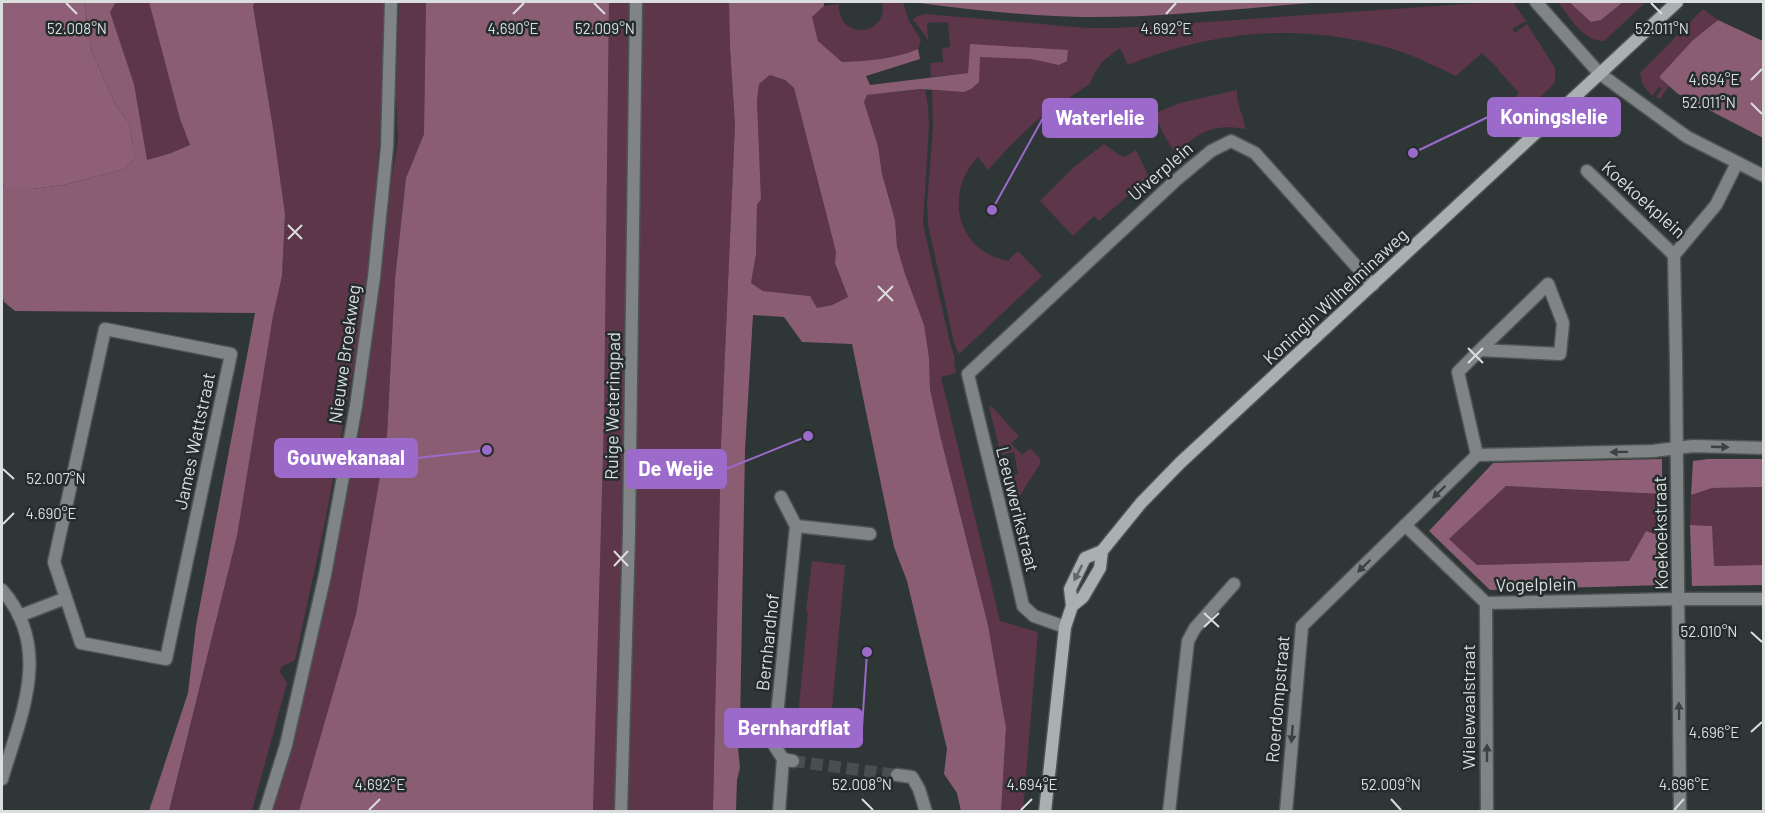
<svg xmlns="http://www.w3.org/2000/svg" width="1765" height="813" font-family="Barlow,sans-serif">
	<rect width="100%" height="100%" fill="#2f3636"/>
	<path fill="#5d3649" d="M116,2h33l31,117 10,26 -19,8 -25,7 -12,-76 -24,-72z
		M255,2h129l-3,113 -5,75 -14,131 -37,201 -30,138 -14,7 -1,5 7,11 -35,128 -83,1 68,-276 36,-220 9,-40 3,-62 -12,-86 -20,-123z
		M399,2h27l-2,132 -18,44 -11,101 -8,157 -31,178 -50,177 -7,20 -32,1 50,-181 21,-91 23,-118 18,-131 12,-111 7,-39 -2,-46z
		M609,2h120l1,46 5,76 -14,321 -8,366 -120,1 11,-391z
		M882,2h21l6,19 12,19 -3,9c-23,10 -51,12 -76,13l-24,-21 -7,-24 13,-11 15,-2c-2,38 51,32 43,-2z
		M1496,2h17l13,19 -13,7v3l3,1 11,-8 28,44v15l-46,44 -11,-12 8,-7 -1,-1 14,-14 -22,-24 1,-1 -16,-15 -26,23c-21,-10 -41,-20 -63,-27 -92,-27 -177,-19 -265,16l-8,-17 -17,13 -9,13 -4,10 -28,18 -27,20 -24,23 -23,25 -10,-13c-35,36 -21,96 31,104v-2l9,-8 24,25 -83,78 -5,-11 -26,-119 -1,-20 6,-76 -1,-38 32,2 15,-10v-26l52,3 28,6 -89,-21 -2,29 -37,4 -1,-14 13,-1 -1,-14 8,-1 -2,-25 -21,1 1,17 -15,-21 5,-3 7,-2 162,14h31z
		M1558,2h11l22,20 10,-2 22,-18h23l-42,39c-22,0 -34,-24 -46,-39z
		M1703,9l15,11 -25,20 -33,38 9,8 -9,13 -4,-2 6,-9 -3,-1 -7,9c-7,-7 -11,-13 -12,-23z
		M770,75l15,5 9,8 42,164 -1,11 13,34 -16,8 -15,3 -7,-12 -47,-5 -12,-8 5,-29 1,-49 4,-6 -4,-98 2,-17z
		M925,89l3,17 1,20 -6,98 27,119 5,16 -1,5 2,9 -15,4 59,244 38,11 -15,179h-22l5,-83 -18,-103 -48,-190 -10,-46 -1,-31 -32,-111 -2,-27 -13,-46 -4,-28 -14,-44 3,-7z
		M1237,90c-1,16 8,27 8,39 -31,-6 -47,3 -69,25l-9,-14 -14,-26 27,-11z
		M1104,144l15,11 5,2 12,-7 13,27 -50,44 -5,-5 -21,20 -33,-35 35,-35z
		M991,406l28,30 -8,7 11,12 8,-7 10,10v6l-28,44 -6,-31 12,-3 -4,-22 -13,3 -12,-48z
		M1506,486l156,8 1,43 -17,-6 -16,30 -153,4 -28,-26z
		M1763,487v78l-50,1 -1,-40 -22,-1 1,-30 21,-7z
		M812,561l33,4 -14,155 -20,-1 -7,-3 -1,11h-6l11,-115 -2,-1z"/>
	<path fill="#8e5f76" d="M2,2h82l8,50 23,52 14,19 4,23v14l-8,9 -62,16 -30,4h-29l-2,-11z
		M1662,459v35l-156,-8 -57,53 28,26 152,-4 17,-30 17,6v48l-173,5 -61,-59 64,-68z
		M1708,459h55v28l-51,1 -21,7 2,-34z
		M1690,525l22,1 2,40 49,-1v20l-71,1z"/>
	<path fill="#8b5d73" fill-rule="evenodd" d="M84,2h32l-6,10 24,72 13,76 24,-7 19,-8 -10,-26 -31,-117h106l-2,4 20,122 12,86 -3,62 -9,40 -36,220 -68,275h-20l39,-118 8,-67 59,-313 -240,-2 -11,-9 -2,-9v-115l2,11h29l30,-4 62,-16 8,-9v-14l-4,-23 -14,-19 -23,-52z
		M426,2h183l-5,419 -11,390h-294l57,-197 31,-178 8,-157 11,-101 18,-44z
		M729,2h95v4l-12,11 6,24 24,21c25,-1 53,-3 76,-13l2,10 -54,17 4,9 98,-12 2,-29 98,6 -1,11 -8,4 -28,-6 -51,-2 -1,25 -8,7 -7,3 -43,-3 -54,6 -3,7 14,44 4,28 13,46 2,27 8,27 19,51 5,33 1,31 10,46 48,190 18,103 -5,83h-40l-4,-18 -13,-19 3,-25 -40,-168 -13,-34 -42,-203 -50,-2 -18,-25 -31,-2 -8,135 -5,276 4,7 -6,15 2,20 -3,12 -1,31h-23l8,-366 14,-321 -5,-76zM770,75l15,5 9,8 42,164 -1,11 13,34 -16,8 -15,3 -7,-12 -47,-5 -12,-8 5,-29 1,-49 4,-6 -4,-98 2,-17z
		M919,2h409c-81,5 -163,16 -246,15 -52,-1 -111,-7 -163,-14z
		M1569,2h54l-22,18 -10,2z
		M1718,20l45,21v97l-85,-44 -18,-16v-2l33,-36z"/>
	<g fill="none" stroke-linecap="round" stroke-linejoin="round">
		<path stroke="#494f4f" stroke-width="12" stroke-dasharray="12 6" stroke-linecap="butt" d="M793,761l104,14"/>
		<g stroke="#4e5454" stroke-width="15">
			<path id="service" d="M105,329l126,25 -65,305 -85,-16 -27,-81z
				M1477,455l-19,-83 22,-22 80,4 3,-31 -15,-39 -68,66
				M19,616l47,-18
				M1169,812l19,-171 7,-13 39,-44"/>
		</g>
		<g stroke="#4e5454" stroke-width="15">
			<path id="minor" d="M1536,2l63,71 88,64 77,39
				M1587,171l87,84 42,-50 21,-42
				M1674,255l2,105 4,452
				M781,497l15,29
				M1405,525l81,78 192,-4h86
				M2,590c51,58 19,125 0,189
				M1486,603l1,209
				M1065,627l-31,-11 -11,-10c-17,-78 -37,-155 -55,-232l207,-193 36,-30 20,-10 24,12 118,132
				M793,761l-10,-2 -9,-14 22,-219 74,8
				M897,775l15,2 7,12 7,23
				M265,812l21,-67 39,-170 31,-169 18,-129 13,-130 4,-145
				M621,812l8,-279 7,-531
				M779,812l4,-53
				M1286,812l16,-186 175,-171 176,-4 40,-5 71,2"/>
		</g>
		<g stroke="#4e5454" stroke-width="15">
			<path id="secondary" d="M1072,606l11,-9 17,-29 2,-17
				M1045,812l20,-185 7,-21 -2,-17 15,-31 17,-7 39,-48 39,-40 497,-461"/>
		</g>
		<use href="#service" stroke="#808484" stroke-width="12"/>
		<use href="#minor" stroke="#808484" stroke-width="12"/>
		<use href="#secondary" stroke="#aab0b1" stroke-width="12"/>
	</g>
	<defs><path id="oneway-solid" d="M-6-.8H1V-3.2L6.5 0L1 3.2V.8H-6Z" transform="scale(1.5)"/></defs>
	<g fill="#3c4242">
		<use href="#oneway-solid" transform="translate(1720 447) rotate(2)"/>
		<use href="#oneway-solid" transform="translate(1619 452) rotate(179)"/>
		<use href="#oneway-solid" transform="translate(1439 492) rotate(136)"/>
		<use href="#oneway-solid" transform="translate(1364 566) rotate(136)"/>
		<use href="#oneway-solid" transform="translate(1679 711) rotate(-91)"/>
		<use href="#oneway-solid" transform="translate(1292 734) rotate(95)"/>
		<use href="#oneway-solid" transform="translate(1487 753) rotate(-90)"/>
	</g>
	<use fill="#616768" href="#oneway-solid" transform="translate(1078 573) rotate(117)"/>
	<path fill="none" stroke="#dadedf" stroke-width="2" d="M66,3l11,11M594,3l11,11M1651,3l11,11M513,14l11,-11M1166,14l10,-11M1751,80l11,-11M1751,103l11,11M288,225l14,14M288,239l14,-14M878,286l15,15M878,301l15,-15M1468,348l15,15M1468,363l15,-15M3,469l11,10M3,524l11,-11M614,551l14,15M614,566l14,-15M1204,613l15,14M1204,627l15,-14M1751,632l11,10M1751,732l11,-10M862,799l11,11M1391,799l10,11M369,810l11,-11M1021,810l11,-11M1674,810l10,-11"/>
	<g text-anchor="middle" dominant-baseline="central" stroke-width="5" stroke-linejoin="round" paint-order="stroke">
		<g font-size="18" fill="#dadedf" stroke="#252c2c">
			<text transform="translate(1160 171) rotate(-41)">Uiverplein</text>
			<text transform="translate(1644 199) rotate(42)">Koekoekplein</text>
			<text transform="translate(1335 296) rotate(-43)">Koningin Wilhelminaweg</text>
			<text transform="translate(344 354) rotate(-82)">Nieuwe Broekweg</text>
			<text transform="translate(612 406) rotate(-89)">Ruige Weteringpad</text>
			<text transform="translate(194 441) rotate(-78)">James Wattstraat</text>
			<text transform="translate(1018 509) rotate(76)">Leeuwerikstraat</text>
			<text transform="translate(1660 533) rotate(-91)">Koekoekstraat</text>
			<text transform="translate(1536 584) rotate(-1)">Vogelplein</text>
			<text transform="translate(767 642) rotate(-84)">Bernhardhof</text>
			<text transform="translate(1277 699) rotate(-85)">Roerdompstraat</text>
			<text transform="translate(1468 707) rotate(-90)">Wielewaalstraat</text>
		</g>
	</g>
	<g font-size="15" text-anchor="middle" fill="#dadedf" stroke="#252c2c" stroke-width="5" stroke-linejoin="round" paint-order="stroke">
		<text x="1662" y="34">52.011°N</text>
		<text x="77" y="34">52.008°N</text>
		<text x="513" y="34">4.690°E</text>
		<text x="605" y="34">52.009°N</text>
		<text x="1166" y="34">4.692°E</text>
		<text x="1714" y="85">4.694°E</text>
		<text x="1709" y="108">52.011°N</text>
		<text x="56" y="484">52.007°N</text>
		<text x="51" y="519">4.690°E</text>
		<text x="1709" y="637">52.010°N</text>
		<text x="1714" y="738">4.696°E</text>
		<text x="380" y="790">4.692°E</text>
		<text x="862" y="790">52.008°N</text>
		<text x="1032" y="790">4.694°E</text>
		<text x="1391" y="790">52.009°N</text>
		<text x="1684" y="790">4.696°E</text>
	</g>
	<path fill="none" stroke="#9c6aca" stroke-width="2" d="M1413 153L1488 117M992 210L1043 118M487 450L417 458M808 436L726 469M867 652L862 728"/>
	<g fill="#9c6aca" stroke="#252c2c" stroke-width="2">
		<circle cx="1413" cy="153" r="6"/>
		<circle cx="992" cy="210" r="6"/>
		<circle cx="487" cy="450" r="6"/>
		<circle cx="808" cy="436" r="6"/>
		<circle cx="867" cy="652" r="6"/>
	</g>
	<g fill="#9c6aca" stroke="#9c6aca" stroke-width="2">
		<rect x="1488" y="98" width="132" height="38" rx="6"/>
		<rect x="1043" y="99" width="114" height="38" rx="6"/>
		<rect x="275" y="439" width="142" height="38" rx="6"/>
		<rect x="626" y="450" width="100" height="38" rx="6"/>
		<rect x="725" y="709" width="137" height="38" rx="6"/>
	</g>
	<g font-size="20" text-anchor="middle" font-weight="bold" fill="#fff">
		<text x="1554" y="124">Koningslelie</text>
		<text x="1100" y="125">Waterlelie</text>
		<text x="346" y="465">Gouwekanaal</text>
		<text x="676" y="476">De Weije</text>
		<text x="794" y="735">Bernhardflat</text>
	</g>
	<rect width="1765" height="813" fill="none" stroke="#dadedf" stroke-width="6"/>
</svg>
